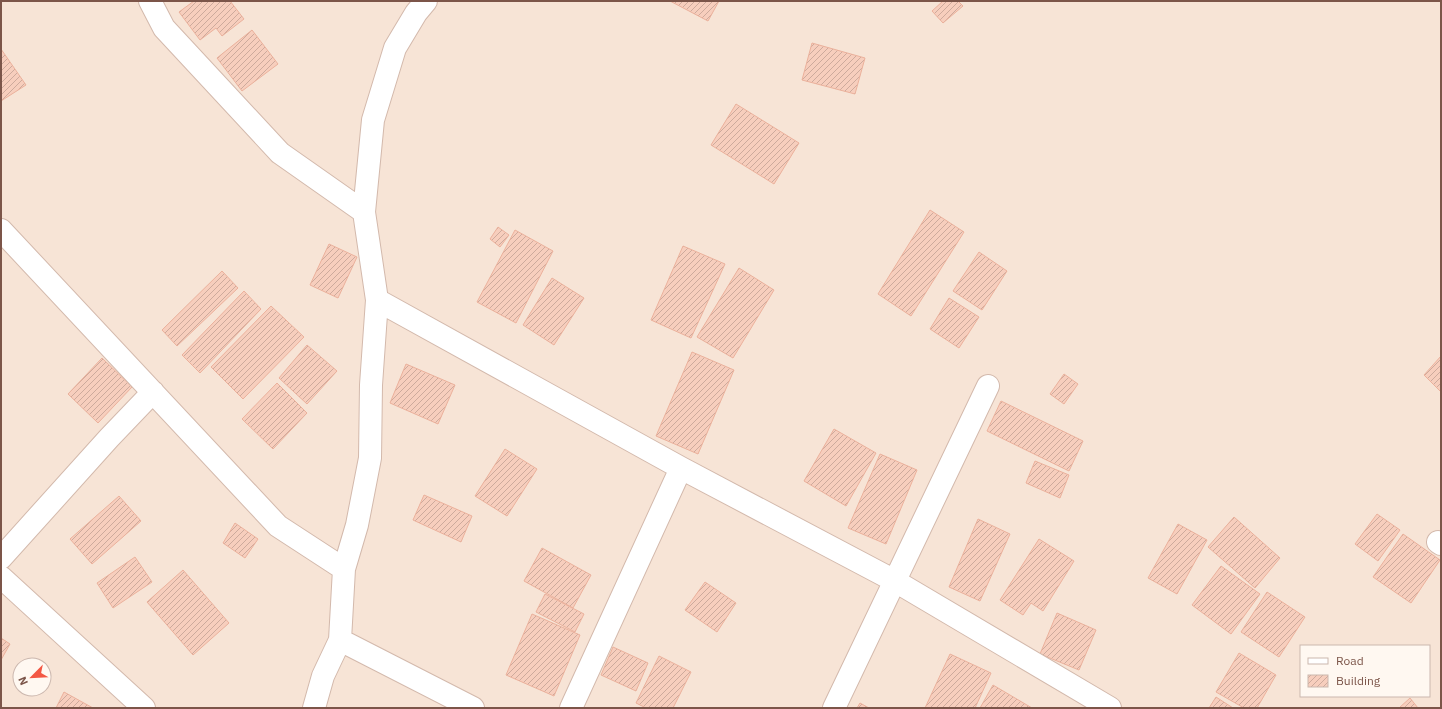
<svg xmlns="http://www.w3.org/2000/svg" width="1442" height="709" font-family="'IBM Plex Sans',sans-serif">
	<defs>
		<pattern id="building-hatch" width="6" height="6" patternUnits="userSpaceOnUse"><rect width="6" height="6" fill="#f7cebd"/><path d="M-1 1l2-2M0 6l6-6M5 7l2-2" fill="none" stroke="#cdaa9c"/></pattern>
	</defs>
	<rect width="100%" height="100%" fill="#fef3e8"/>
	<path fill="#f7e4d6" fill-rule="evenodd" d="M1,1h1440v707h-1440zM1301,646h128v50h-128zM20,665h24v24h-24z"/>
	<path fill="url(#building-hatch)" stroke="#ebb19c" d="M194,1h36l14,18 -22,17 -6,-8 -16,12 -21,-28z
		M670,1h49l-11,20z
		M943,1h15l5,5 -20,17 -11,-12z
		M252,30l26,34 -36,27 -25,-33z
		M812,43l53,15 -10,36 -53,-14z
		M1,49l25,36 -25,16z
		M736,104l63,39 -25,41 -63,-39z
		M930,210l34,22 -53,84 -33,-22z
		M498,227l11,8 -9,12 -10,-8z
		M515,230l38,21 -37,72 -39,-21z
		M329,244l28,13 -19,41 -28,-13z
		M683,246l42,18 -34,74 -40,-18z
		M979,252l28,19 -25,39 -29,-19z
		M739,268l35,22 -41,68 -36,-21z
		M222,271l16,17 -61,58 -15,-16z
		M552,278l32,20 -30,47 -31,-20z
		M244,291l17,18 -61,64 -18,-18z
		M949,298l30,19 -20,31 -29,-19z
		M271,306l33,31 -61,62 -32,-32z
		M307,345l30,26 -30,33 -28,-26z
		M692,352l42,18 -36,84 -42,-18z
		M1441,356v36l-17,-17z
		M102,358l30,29 -34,36 -30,-29z
		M406,364l49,21 -17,39 -48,-21z
		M1064,374l14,10 -14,20 -14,-10z
		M277,383l30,30 -34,36 -31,-30z
		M1001,401l82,40 -14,30 -82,-40z
		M834,429l42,24 -30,53 -42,-25z
		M505,449l32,20 -30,47 -32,-20z
		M880,454l37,16 -31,74 -38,-16z
		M1035,461l34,14 -9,23 -34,-15z
		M424,495l48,21 -11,26 -48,-22z
		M119,496l22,25 -49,43 -22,-25z
		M1377,514l23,16 -22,31 -23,-17z
		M1234,517l46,41 -25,30 -47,-41z
		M978,519l32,15 -30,67 -31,-14z
		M235,523l23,16 -13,19 -22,-15z
		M1178,524l29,16 -30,54 -29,-16z
		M1403,534l37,26 -29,43 -38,-26z
		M1039,539l35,22 -31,50 -12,-8 -8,12 -23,-15z
		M542,548l49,27 -18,33 -49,-27z
		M135,557l17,25 -39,26 -16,-25z
		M1221,566l39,28 -29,40 -39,-29z
		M183,570l46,53 -36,32 -46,-53z
		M705,582l31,21 -19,29 -32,-22z
		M1267,592l38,25 -26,40 -38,-25z
		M545,594l39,20 -9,18 -39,-20z
		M1057,613l39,17 -17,40 -39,-16z
		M532,614l48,21 -26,61 -48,-21z
		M1,638l9,6 -9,16z
		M613,647l35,16 -12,28 -35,-16z
		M1239,653l37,22 -19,33h-13l-28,-16z
		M950,654l41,19 -16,35h-50z
		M659,656l32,16 -18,36h-27l-10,-5z
		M993,685l39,23h-52z
		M64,692l29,16h-37z
		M1216,697l17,11h-24z
		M1410,698l8,10h-19z
		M860,703l9,5h-12z"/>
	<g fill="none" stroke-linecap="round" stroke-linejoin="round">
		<g stroke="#d3b9ac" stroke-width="24">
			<path id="minor" d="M150,1l14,27 116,125 84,59
				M1,230l277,296 66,43
				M377,300l304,168 214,113 215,127
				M1438,542l3,2
				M1,558l108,-120 44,-46
				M1,577l143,131
				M340,640l133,68
				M314,708l9,-32 17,-36 4,-71 13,-44 13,-67 1,-73 6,-85 -13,-88 9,-92 22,-72 21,-35 10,-12
				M571,708l110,-240
				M834,708l154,-322"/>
		</g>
		<use href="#minor" stroke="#fff" stroke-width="22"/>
	</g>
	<rect width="1442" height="709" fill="none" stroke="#7c5549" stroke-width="4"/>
	<rect x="1300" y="645" width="130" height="52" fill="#fff8f1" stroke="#cbb7ae"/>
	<rect x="1308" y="658" width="20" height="6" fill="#ffffff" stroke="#cbb7ae"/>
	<text x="1336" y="665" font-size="12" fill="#7c5549">Road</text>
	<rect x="1308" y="675" width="20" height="12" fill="url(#building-hatch)" stroke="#cbb7ae"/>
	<text x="1336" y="685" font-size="12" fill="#7c5549">Building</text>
	<g transform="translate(32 677) rotate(246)"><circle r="19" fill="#fff8f1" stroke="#cbb7ae"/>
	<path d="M0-3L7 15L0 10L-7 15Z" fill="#f35743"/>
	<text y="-6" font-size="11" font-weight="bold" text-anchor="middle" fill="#7c5549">N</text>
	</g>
</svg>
